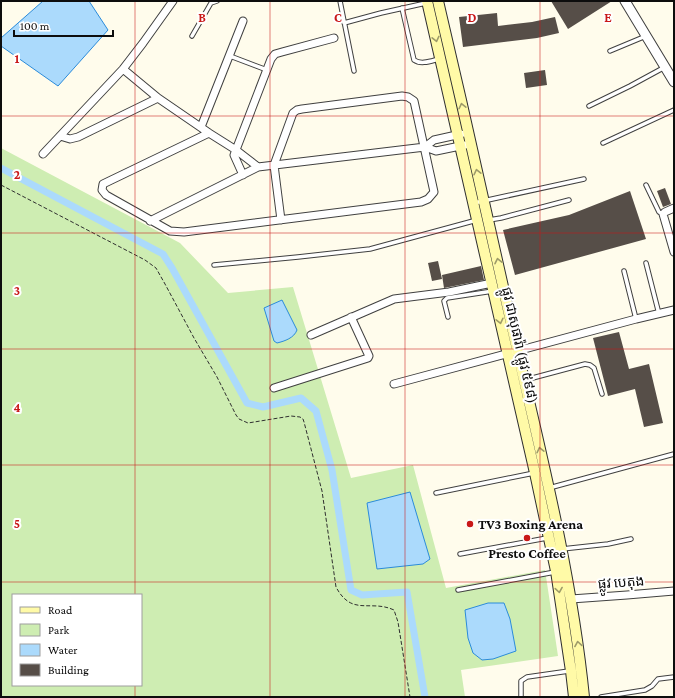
<svg xmlns="http://www.w3.org/2000/svg" width="675" height="698" font-family="'Crimson Pro','Noto Sans Khmer',serif">
	<rect width="100%" height="100%" fill="#fffcec"/>
	<path fill="#ceedb2" fill-rule="evenodd" d="M1,148l179,95 48,50 65,-6 58,191 62,-13 33,123 99,-18 13,86 -97,14 4,27h-464zM13,595h128v90h-128z"/>
	<path fill="#abdafc" stroke="#2b8bda" d="M43,1h46l19,29 -50,56 -57,-40v-8z
		M282,300l15,30c-3,8 -12,11 -20,13l-3,-2 -10,-33z
		M410,492l20,67 -7,5 -46,5 -10,-66z
		M488,603h16l6,16 6,32 -23,8 -11,1 -9,-7 -5,-15 -3,-28z"/>
	<g fill="none" stroke-linecap="round" stroke-linejoin="round">
		<path stroke="#abdafc" stroke-width="7" d="M1,168l162,86 9,14 75,135 16,4 38,-9 15,13 16,59 19,120 11,5 45,-3 18,105"/>
	</g>
	<path fill="#564e48" d="M551,1h61l-44,28z
		M497,13l1,13 34,-4 23,-5 4,16 -22,5 -74,9 -4,-30z
		M545,70l2,15 -21,3 -2,-15z
		M665,188l6,16 -8,3 -6,-16z
		M630,191l16,48 -131,36 -12,-45 66,-15z
		M438,261l4,18 -10,2 -4,-18z
		M481,266l3,14 -40,8 -2,-13z
		M619,332l10,37 20,-5 14,59 -19,4 -9,-38 -27,7 -15,-58z"/>
	<g fill="none" stroke-linecap="round" stroke-linejoin="round">
		<g stroke="#404040" stroke-width="5.5">
			<path id="service" d="M340,1l14,70
				M402,8l12,52c7,5 17,1 25,-1
				M344,23l37,-10 45,-10
				M192,36l19,-33 6,-2
				M610,51l36,-15
				M230,56l37,14
				M589,106l41,-20 35,-19
				M603,143l71,-33
				M646,185l13,27 4,2
				M474,203l110,-24
				M489,220l12,-2 68,-18
				M646,263l13,51
				M214,265l84,-8 72,-8 107,-29
				M624,271l12,48
				M448,317l-4,-16 3,-3 46,-7
				M525,380l60,-16 5,1 4,3 8,26
				M549,488l125,-34
				M436,493l98,-20
				M562,549l46,-5 23,-5
				M460,554l87,-16
				M458,590l97,-18
				M521,697v-16l6,-4 42,-6
				M601,697l44,-7 7,-4 6,-7 16,-2"/>
		</g>
		<g stroke="#404040" stroke-width="9">
			<path id="minor" d="M123,69l35,29 51,35 27,17 22,17
				M201,127l42,-106
				M209,133l-106,51 -1,6 4,5 64,36 14,1 237,-30 7,-3 6,-7 -20,-91 -6,-4 -6,-1 -100,13 -5,1 -4,3 -19,52 7,55
				M60,136l10,3 8,-2 80,-39
				M425,147l9,-7 27,-6
				M43,154l80,-85 20,-26 30,-42
				M243,175l-9,-20 37,-96 4,-5 7,-2 52,-14
				M674,208l-9,4 -2,2 11,38
				M150,221l108,-54 167,-20 11,4 29,-6
				M311,335l83,-36 55,-7 43,-9
				M394,384l242,-65 38,-9
				M274,388l94,-30 1,-2 -18,-39
				M571,599l56,-4 47,-4"/>
		</g>
		<g stroke="#404040" stroke-width="11">
			<path id="tertiary" d="M625,1l49,81"/>
		</g>
		<g stroke="#2f2f2f" stroke-width="12">
			<path id="secondary" d="M427,1l108,472 21,98 15,100 3,26
				M438,1c29,123 56,246 84,370 25,107 51,216 62,326"/>
		</g>
		<path stroke="#2f2f2f" stroke-width="1" stroke-dasharray="4 2" stroke-linecap="butt" d="M1,185l144,75 11,8 9,16 29,54 23,39 19,38 3,4 9,4 43,-7 9,1 3,2 1,3 18,69 14,96c16,30 34,12 58,23l4,12 12,75"/>
		<use href="#service" stroke="#fff" stroke-width="3.5"/>
		<use href="#minor" stroke="#fff" stroke-width="7"/>
		<use href="#tertiary" stroke="#fff" stroke-width="9"/>
		<use href="#secondary" stroke="#fffaa7" stroke-width="10"/>
	</g>
	<defs><path id="oneway-chevron" d="M-2-3.5L2.5 0L-2 3.5" fill="none" stroke-width="1.6" stroke-linecap="round" stroke-linejoin="round"/></defs>
	<g stroke="#9e9b69">
		<use href="#oneway-chevron" transform="translate(436 39) rotate(77)"/>
		<use href="#oneway-chevron" transform="translate(462 106) rotate(-103)"/>
		<use href="#oneway-chevron" transform="translate(477 172) rotate(-103)"/>
		<use href="#oneway-chevron" transform="translate(498 261) rotate(-102)"/>
		<use href="#oneway-chevron" transform="translate(500 321) rotate(77)"/>
		<use href="#oneway-chevron" transform="translate(540 450) rotate(-103)"/>
		<use href="#oneway-chevron" transform="translate(559 590) rotate(81)"/>
		<use href="#oneway-chevron" transform="translate(578 644) rotate(-99)"/>
	</g>
	<path fill="none" stroke="#c91818" stroke-width="1" stroke-opacity="0.55" d="M135,1v594M270,1v696M405,1v696M540,1v696M1,116h673M1,233h673M1,349h673M1,465h673M1,582h673M135,685v12"/>
	<g fill="#c91818" stroke="#fff" stroke-width="1.5">
		<circle cx="470" cy="524" r="4"/>
		<circle cx="527" cy="538" r="4"/>
	</g>
	<g text-anchor="middle" dominant-baseline="central" stroke-width="4" stroke-linejoin="round" paint-order="stroke">
		<g font-size="14" fill="#0d0d0d" stroke="#fff">
			<text transform="translate(520 345) rotate(77)">ផ្លូវ ជាសុផារ៉ា (ផ្លូវ ៥៩៨)</text>
			<text transform="translate(621 582) rotate(-4)">ផ្លូវ បេតុង</text>
		</g>
		<g font-size="14" font-weight="bold" fill="#0d0d0d" stroke="#fff" text-anchor="start">
			<text x="478" y="524">TV3 Boxing Arena</text>
			<text x="527" y="553" text-anchor="middle">Presto Coffee</text>
		</g>
	</g>
	<g font-size="13" text-anchor="middle" font-weight="bold" fill="#c91818" stroke="#fff" stroke-width="4" stroke-linejoin="round" paint-order="stroke">
		<text x="202" y="22">B</text>
		<text x="338" y="22">C</text>
		<text x="472" y="22">D</text>
		<text x="608" y="22">E</text>
		<text x="17" y="63">1</text>
		<text x="17" y="179">2</text>
		<text x="17" y="295">3</text>
		<text x="17" y="412">4</text>
		<text x="17" y="528">5</text>
	</g>
	<rect width="675" height="698" fill="none" stroke="#0d0d0d" stroke-width="4"/>
	<rect x="12" y="594" width="130" height="92" fill="#ffffff" stroke="#9e9e9e"/>
	<rect x="20" y="607" width="20" height="6" fill="#fffaa7" stroke="#9e9e9e"/>
	<text x="48" y="614" font-size="12" fill="#0d0d0d">Road</text>
	<rect x="20" y="624" width="20" height="12" fill="#ceedb2" stroke="#9e9e9e"/>
	<text x="48" y="634" font-size="12" fill="#0d0d0d">Park</text>
	<rect x="20" y="644" width="20" height="12" fill="#abdafc" stroke="#9e9e9e"/>
	<text x="48" y="654" font-size="12" fill="#0d0d0d">Water</text>
	<rect x="20" y="664" width="20" height="12" fill="#564e48" stroke="#9e9e9e"/>
	<text x="48" y="674" font-size="12" fill="#0d0d0d">Building</text>
	<path d="M14 30v6h99v-6" fill="none" stroke="#0d0d0d" stroke-width="2"/>
	<text x="20" y="30" font-size="12" fill="#0d0d0d" stroke="#ffffff" stroke-width="3" paint-order="stroke">100 m</text>
</svg>
